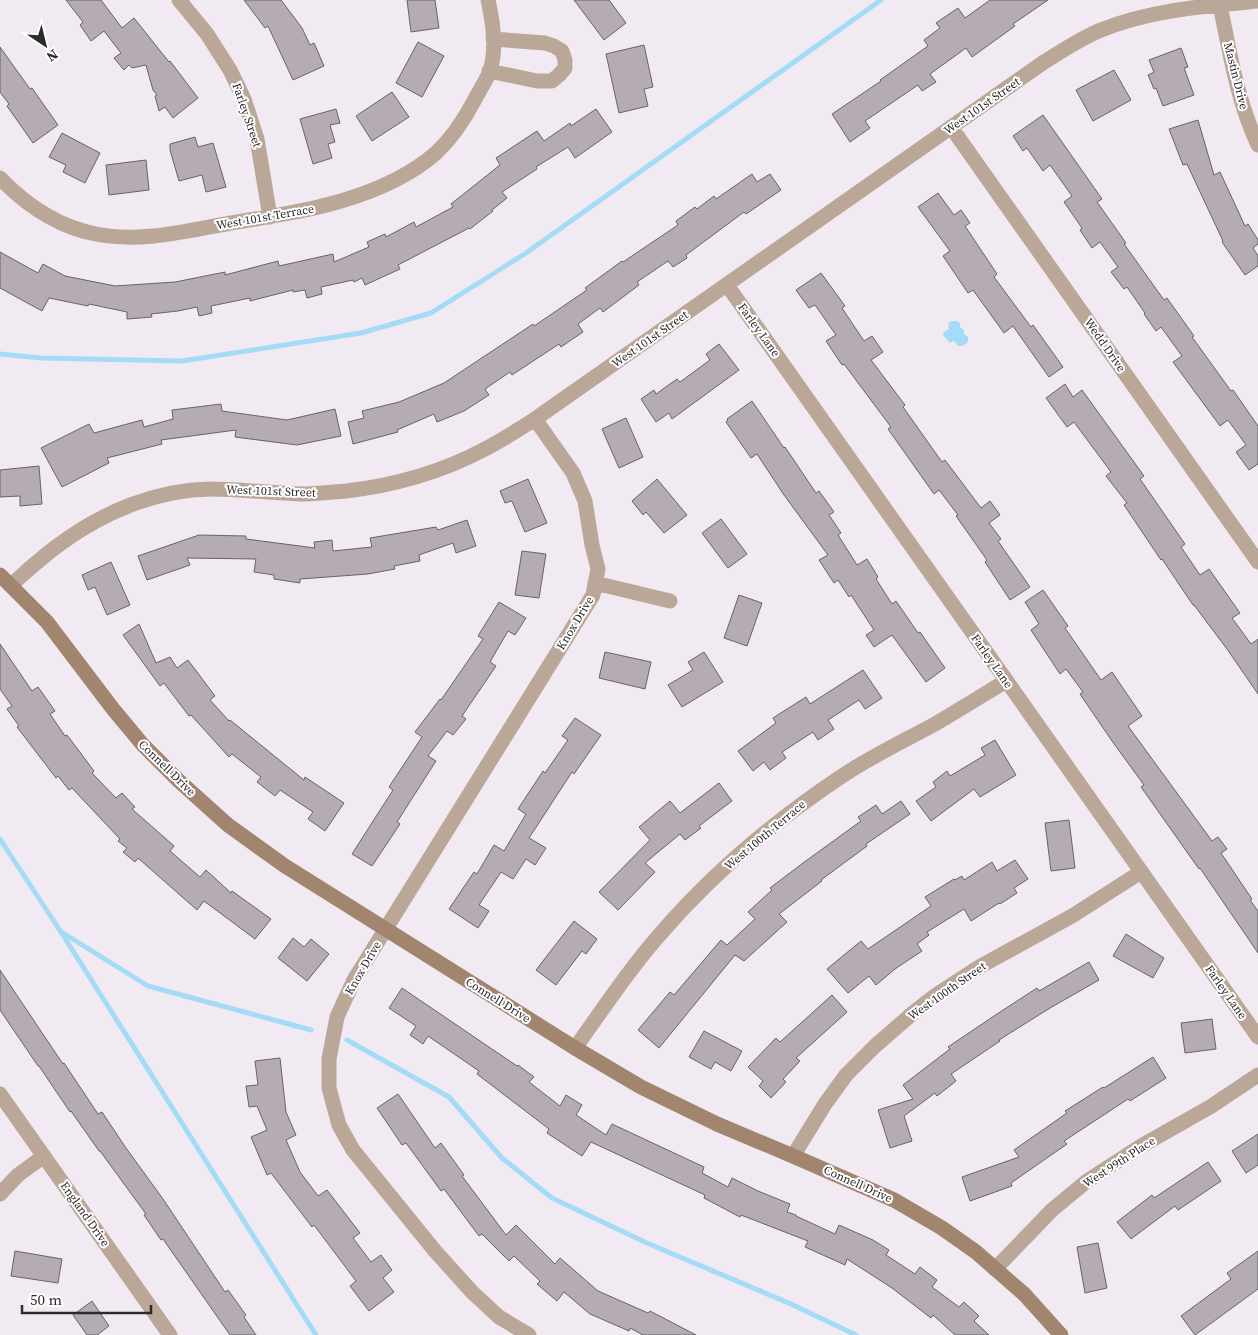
<svg xmlns="http://www.w3.org/2000/svg" width="1258" height="1335" font-family="'Source Serif 4',serif">
	<rect width="100%" height="100%" fill="#f2eaf2"/>
	<path fill="#a4dbf7" d="M953,321h3l4,2v4l4,3v4l4,3v5l-5,4h-5l-4,-5 -4,2 -7,-8 1,-3 5,-3 -1,-3 1,-4z"/>
	<g fill="none" stroke-linecap="round" stroke-linejoin="round">
		<path stroke="#a4dbf7" stroke-width="5" d="M0,354l41,4 141,3 179,-28 70,-20 95,-60 355,-253
			M0,839l61,93 255,403
			M63,933l85,53 163,44
			M347,1040l102,57 53,61 50,40 95,45 144,61 65,31"/>
	</g>
	<path fill="#b4abb3" stroke="#696269" d="M66,0h35l21,28 12,-10 35,44 1,-1 28,37 -25,20 -8,-11 -6,4 -4,-15 2,-1 -4,-5 -7,-25 -14,3 -3,-3 -5,5 -10,-12 7,-5 -17,-22 -13,10 -11,-16 3,-3z
		M244,0h37l21,28 8,17 4,-2 10,23 -31,14 -25,-54 -3,2z
		M407,0h28l4,28 -28,4z
		M574,0h35l17,23 -22,17z
		M990,0h58l-35,24 2,2 -43,31 -6,-9 -36,26 6,8 -14,9 -4,-6 -53,36 5,7 -20,14 -18,-28 49,-33 -1,-1 48,-34 -4,-6 16,-12 -4,-5 22,-15 7,10z
		M418,42l26,14 -22,41 -26,-14z
		M644,45l9,42 -9,2 4,17 -29,7 -13,-59z
		M0,47l30,42 2,-1 26,37 -25,18 -26,-37 2,-2 -9,-12z
		M1181,48l7,19 -4,1 10,27 -31,11 -7,-18 -2,1 -6,-14 6,-3 -5,-12z
		M1114,70l17,30 -38,21 -17,-31z
		M392,92l17,25 -37,24 -16,-25z
		M336,109l4,14 -10,2 5,17 -7,2 4,14 -19,6 -13,-45z
		M596,109l16,23 -37,26 -7,-11 -32,20 1,2 -35,23 5,6 -15,12 1,1 -23,18 -1,-1 -71,37 2,4 -35,16 -3,-7 -8,4 -1,-2 -32,7 1,7 -15,4 -2,-8 -12,2v-2l-43,11v-3l-39,8 1,7 -13,3 -2,-9 -19,4 -27,3 1,3 -25,2v-7l-38,-8 -1,2 -39,-8 -7,13 -42,-23v-36l38,21 5,-9 22,12 50,10 60,-4 50,-10v3l53,-14 1,5 54,-12 1,8 35,-15 -2,-5 18,-8 1,3 28,-15 2,5 37,-20 -2,-3 49,-39 -4,-7 41,-27 7,10 26,-18 1,3z
		M1043,115l59,84 -5,3 29,41 -2,1 40,56 3,-2 27,38 -2,1 39,54 2,-1 25,36v38l-9,6 -13,-18 10,-7 -18,-25 -8,6 -47,-64 9,-6 -21,-29 -5,4 -12,-17 1,-1 -18,-26 -3,2 -13,-17 7,-5 -18,-25 -8,6 -12,-18 2,-2 -18,-26 8,-6 -22,-31 -7,6 -16,-23 -4,3 -10,-15z
		M1198,120l16,55 6,-3 25,54 3,-2 10,16v4l-5,4 5,8v10l-13,9 -23,-33 1,-1 -36,-77 -4,1 -14,-36z
		M62,133l38,20 -15,30 -22,-11 3,-7 -17,-8z
		M195,137l3,10 15,-4 13,44 -20,5 -4,-17 -23,6 -9,-31v-6z
		M146,160l3,30 -40,5 -3,-30z
		M752,174l5,8 13,-8 11,16 -35,24 -2,-2 -58,43 1,3 -14,9 -5,-6 -31,21 2,3 -36,27 -3,-4 -22,16 5,8 -22,15 -2,-3 -47,31 -2,-3 -25,17 4,6 -25,16 -27,11 -3,-8 -37,16 1,2 -45,12 -5,-22 16,-4 -2,-7 37,-9 45,-19 89,-59 1,2 53,-36 -2,-2 37,-27 1,1 55,-37 -2,-4 19,-14 2,2 17,-13 2,3z
		M938,193l16,22 7,-5 9,13 -5,3 32,48 -3,3 37,50 2,-2 30,42 -14,10 -36,-51 -9,7 -31,-43 -5,3 -25,-37 7,-5 -32,-44z
		M821,273l24,33 -3,2 22,33 8,-5 11,16 -12,8 34,45 -2,2 39,55 3,-2 36,48 9,-7 10,14 -11,8 12,16 -3,2 32,46 -20,13 -25,-38 2,-2 -31,-44 2,-1 -19,-25 -5,4 -46,-65 3,-2 -47,-63 -2,1 -16,-24 10,-6 -21,-30 -6,3 -13,-18z
		M719,344l20,26 -67,49 -3,-6 -13,9 -15,-23 13,-9 2,4 21,-15 3,3 30,-22 -4,-6z
		M1065,384l8,13 9,-7 62,86 -4,3 45,65 -4,3 19,28 9,-6 31,44 -8,5 19,26 7,-5v55l-31,-45 -33,-44h-1l-31,-46 -1,1 -37,-55 3,-2 -21,-27 5,-4 -37,-50 -7,5 -21,-29z
		M752,401l32,47 1,-1 31,46 3,-2 15,21 -5,3 12,18 -3,2 19,30 10,-6 11,18 -2,2 16,25 4,-3 22,32 2,-1 25,36 -19,14 -34,-47 -18,12 -8,-12 8,-5 -23,-35 -2,2 -11,-17 -4,3 -15,-23 9,-5 -44,-60 -27,-41 -6,4 -25,-36 2,-2 -1,-1z
		M221,404l1,7 65,9 48,-11 6,27 -44,9 -62,-8 1,-7 -75,10 1,4 -55,14 2,5 -47,24 -21,-39 48,-24 5,9 48,-13 2,7 29,-8 -1,-9z
		M626,418l17,39 -24,11 -17,-39z
		M39,466l3,38 -22,2v-10l-20,1v-27z
		M528,479l19,44 -22,9 -13,-31 -7,2 -5,-12z
		M657,479l30,36 -23,18 -18,-21 -3,3 -11,-14z
		M721,519l26,35 -19,14 -26,-35z
		M467,520l9,26 -20,7 -3,-10 -34,12 1,6 -26,5 1,3 -27,5 -68,5v4l-26,-4v-4l-20,-3 2,-13 -69,-1 3,7 -43,15 -9,-24 61,-21 47,1v3l69,9 -1,-6 18,-2 1,11 39,-4 -2,-9 66,-11 2,3z
		M522,551l24,3 -7,44 -24,-3z
		M111,562l19,43 -23,10 -12,-28 -7,3 -6,-15z
		M1043,590l25,36 -3,2 36,52 11,-8 30,44 -14,10 84,115 6,-4 9,12 -6,4 31,46 -2,1 8,11v42l-58,-85 -1,1 -58,-82 3,-2 -32,-44 -32,-47 3,-2 -17,-23 -6,5 -29,-44 8,-6 -14,-22z
		M739,595l23,8 -15,43 -23,-8z
		M499,602l27,16 -11,17 -7,-4 -18,31 6,4 -34,50 4,3 -13,16 -6,-4 -19,25 8,5 -39,61 3,2 -28,42 -20,-12 41,-64 -4,-3 33,-50 -7,-5 25,-33 1,1 42,-61 -5,-3z
		M139,624l17,39 14,-6 7,11 11,-8 27,36 -5,4 19,21 1,-1 74,60 1,-3 39,26 -19,28 -17,-12 5,-7 -33,-22 -5,6 -18,-14 4,-5 -29,-23 -3,3 -38,-42 -2,1 -25,-33 -4,3 -37,-51z
		M0,644l32,47 6,-4 17,24 -5,3 15,22 2,-1 27,36 -2,2 24,25 6,-5 13,14 -3,2 42,37 -4,5 30,26 6,-7 25,23 1,-2 39,28 -16,20 -51,-38 -7,9 -59,-52 -3,4 -12,-10 4,-4 -9,-7 2,-2 -48,-51 -3,2 -11,-14 -2,2 -39,-51 2,-1 -12,-17 5,-3 -12,-17z
		M605,652l46,10 -6,27 -46,-11z
		M704,652l19,30 -41,25 -14,-22 25,-15 -5,-8z
		M863,670l19,28 -17,11 -6,-9 -31,20 6,9 -16,11 -5,-8 -31,20 4,6 -16,12 -6,-8 -11,9 -15,-20 38,-28 -3,-5 33,-21 4,7z
		M575,718l26,17 -27,39 -2,-2 -43,66 17,10 -11,17 -9,-6 -13,20 -12,-7 -22,33 10,6 -11,17 -29,-19 25,-37 3,2 17,-29 10,6 22,-37 -8,-5 25,-38 2,2 23,-33 -6,-4z
		M995,740l21,35 -36,22 -6,-8 -43,32 -15,-20 20,-14 -3,-5 14,-11 3,5 35,-21 -4,-7z
		M719,783l13,18 -33,25 2,2 -16,12 -5,-6 -35,29 10,9 -37,38 -19,-18 51,-52 -11,-13 31,-26 10,12z
		M901,801l9,13 -44,30 1,2 -46,34 1,1 -43,33 8,8 -43,39 -9,-6 -76,93 -21,-18 32,-38 4,3 47,-55 6,5 28,-26 -7,-7 24,-22 -2,-2 33,-25 58,-42 -3,-4 18,-12 6,9z
		M1069,820l6,48 -24,3 -6,-48z
		M1015,860l13,19 -14,9 3,5 -17,11 -1,-1 -28,18 -7,-12 -37,23 2,3 -12,9 5,7 -27,18 -19,16 -7,-9 -21,17 -21,-24 34,-28 7,8 63,-43 -6,-9 29,-18 1,1 7,-4 2,4 28,-18 5,9z
		M574,921l23,18 -11,15 -4,-3 -26,34 -20,-15z
		M1126,934l38,24 -11,20 -40,-22z
		M293,938l11,9 7,-8 18,15 -22,27 -29,-23z
		M1089,962l10,18 -49,28 -51,32 1,1 -49,33 5,7 -19,15 -2,-3 -31,23 8,25 -22,7 -12,-38 35,-11 -10,-14 47,-36 -2,-2 49,-33 40,-26 2,3z
		M0,970l63,94 1,-1 34,51 4,-2 24,36 37,51 62,93 3,-2 18,25 -2,2 12,18h-26l-67,-96 -2,1 -17,-25 2,-1 -46,-63h-1l-28,-40 -1,1 -31,-46h-1l-38,-56z
		M402,988l115,78 1,-1 16,12 -5,5 31,24 6,-11 16,10 -6,10 30,20 6,-11 92,43 -2,6 26,14 4,-9 26,13 32,13 -3,8 9,3v1l39,18 4,-9 34,15 16,10 -3,5 29,19 5,-7 17,13 -5,7 27,20 5,-5 15,14 -5,5 15,14h-34l-22,-20 -2,3 -39,-30 -45,-29 -2,6 -40,-18 3,-6 -67,-26 -1,2 -36,-19 1,-3 -114,-53 -9,14 -35,-23 2,-4 -72,-55 2,-3 -51,-35 -5,8 -13,-9 6,-9 -27,-18z
		M832,995l15,17 -51,46 4,3 -17,18 3,3 -15,16 -12,-12 4,-5 -15,-14 28,-29 4,4z
		M1212,1019l4,30 -31,4 -4,-30z
		M704,1031l38,20 -11,20 -16,-9 -4,7 -22,-12z
		M1153,1057l13,21 -36,23 -2,-2 -64,42 3,3 -56,39 1,3 -42,15 -8,-24 57,-20 -5,-7 53,-37 -2,-2 38,-24 1,1z
		M280,1058l6,54 10,23 -10,5 14,32 18,24 9,-6 33,43 -7,5 18,24 10,-7 11,15 -9,8 11,14 -25,19 -19,-25 6,-5 -42,-56 -2,2 -41,-54 -4,2 -16,-38 16,-7 -10,-24 -8,1 -3,-21 12,-1 -3,-24z
		M398,1094l37,54 6,-5 23,32 -2,1 44,59 10,-10 39,39 5,-6 38,33 50,22 2,-2 46,24h-53l-13,-7 -1,3 -39,-17 -26,-22 -7,9 -20,-17 3,-3 -26,-25 -5,5 -27,-27 -3,2 -35,-47 -3,2 -35,-48 -4,2 -25,-37z
		M1258,1134v31l-12,8 -14,-22z
		M1208,1162l13,19 -43,29 -3,-4 -44,33 -14,-17 35,-27 2,3z
		M1098,1243l9,45 -22,5 -8,-46z
		M15,1251l47,8 -4,24 -47,-7z
		M1258,1251v38l-63,46 -14,-19 50,-37 -4,-6z
		M92,1301l17,25 -12,9h-10l-14,-20z"/>
	<g fill="none" stroke-linecap="round" stroke-linejoin="round">
		<path stroke="#bba798" stroke-width="15" d="M179,0l28,34 23,36 14,29 13,40 13,78
			M1220,5c10,48 17,95 38,140
			M489,71l48,10h15l7,-6 6,-7v-8l-3,-9 -8,-5 -9,-3 -52,-4
			M951,127l307,435
			M0,178c26,27 59,49 96,56 45,9 91,-3 135,-11 69,-11 151,-23 205,-70 16,-15 28,-33 38,-52 5,-10 12,-20 16,-30 7,-23 3,-48 -2,-71
			M727,285l531,752
			M595,583l75,18
			M11,585c16,-14 32,-29 49,-41 43,-32 96,-54 150,-55 31,0 61,4 91,5 15,0 30,-2 45,-3 46,-5 96,-19 137,-41 18,-9 35,-20 52,-31l509,-357c18,-11 37,-24 57,-32 50,-20 104,-24 157,-29
			M575,1048c28,-39 55,-80 87,-116 52,-60 114,-112 180,-156 30,-20 62,-35 93,-52 24,-14 48,-29 71,-43
			M0,1094l170,241
			M793,1156l32,-52 21,-29 29,-29 38,-33 23,-18 43,-28 93,-51 69,-44
			M0,1194l18,-19 26,-19
			M995,1269l57,-59 35,-29 54,-35 69,-39 48,-32
			M529,1335l-30,-18 -27,-25 -37,-41 -82,-101 -14,-25 -10,-37v-29l8,-42 17,-37 239,-385 5,-26 -6,-24 -7,-44 -12,-28 -38,-54"/>
		<path stroke="#a1856f" stroke-width="15" d="M0,575l47,47 66,87 30,36 36,36 49,44 57,41 290,182 66,39 76,37 76,32 101,44 48,28 34,24 49,43 36,40"/>
	</g>
	<g text-anchor="middle" dominant-baseline="central" stroke-width="4" stroke-linejoin="round" paint-order="stroke">
		<g font-size="12" fill="#2d2a2d" stroke="#fff">
			<text transform="translate(1236 76) rotate(76)">Mastin Drive</text>
			<text transform="translate(982 106) rotate(-35)">West 101st Street</text>
			<text transform="translate(247 115) rotate(71)">Farley Street</text>
			<text transform="translate(265 217) rotate(-10)">West 101st Terrace</text>
			<text transform="translate(759 330) rotate(54)">Farley Lane</text>
			<text transform="translate(650 339) rotate(-35)">West 101st Street</text>
			<text transform="translate(1105 345) rotate(55)">Wedd Drive</text>
			<text transform="translate(271 491) rotate(2)">West 101st Street</text>
			<text transform="translate(575 623) rotate(-59)">Knox Drive</text>
			<text transform="translate(992 661) rotate(55)">Farley Lane</text>
			<text transform="translate(167 768) rotate(44)">Connell Drive</text>
			<text transform="translate(765 835) rotate(-40)">West 100th Terrace</text>
			<text transform="translate(363 968) rotate(-60)">Knox Drive</text>
			<text transform="translate(947 991) rotate(-35)">West 100th Street</text>
			<text transform="translate(1226 992) rotate(55)">Farley Lane</text>
			<text transform="translate(498 1000) rotate(32)">Connell Drive</text>
			<text transform="translate(1119 1162) rotate(-33)">West 99th Place</text>
			<text transform="translate(858 1184) rotate(24)">Connell Drive</text>
			<text transform="translate(85 1214) rotate(55)">England Drive</text>
		</g>
	</g>
	<g transform="translate(45 45) rotate(145)" stroke="#ffffff" stroke-width="4" paint-order="stroke">
	<path d="M0-4L9 19L0 12L-9 19Z" fill="#2d2a2d"/>
	<text y="-8" font-size="14" font-weight="bold" text-anchor="middle" fill="#2d2a2d">N</text>
	</g>
	<path d="M22 1305v8h129v-8" fill="none" stroke="#2d2a2d" stroke-width="2.5"/>
	<text x="30" y="1305" font-size="15" fill="#2d2a2d" stroke="#ffffff" stroke-width="4" paint-order="stroke">50 m</text>
</svg>
